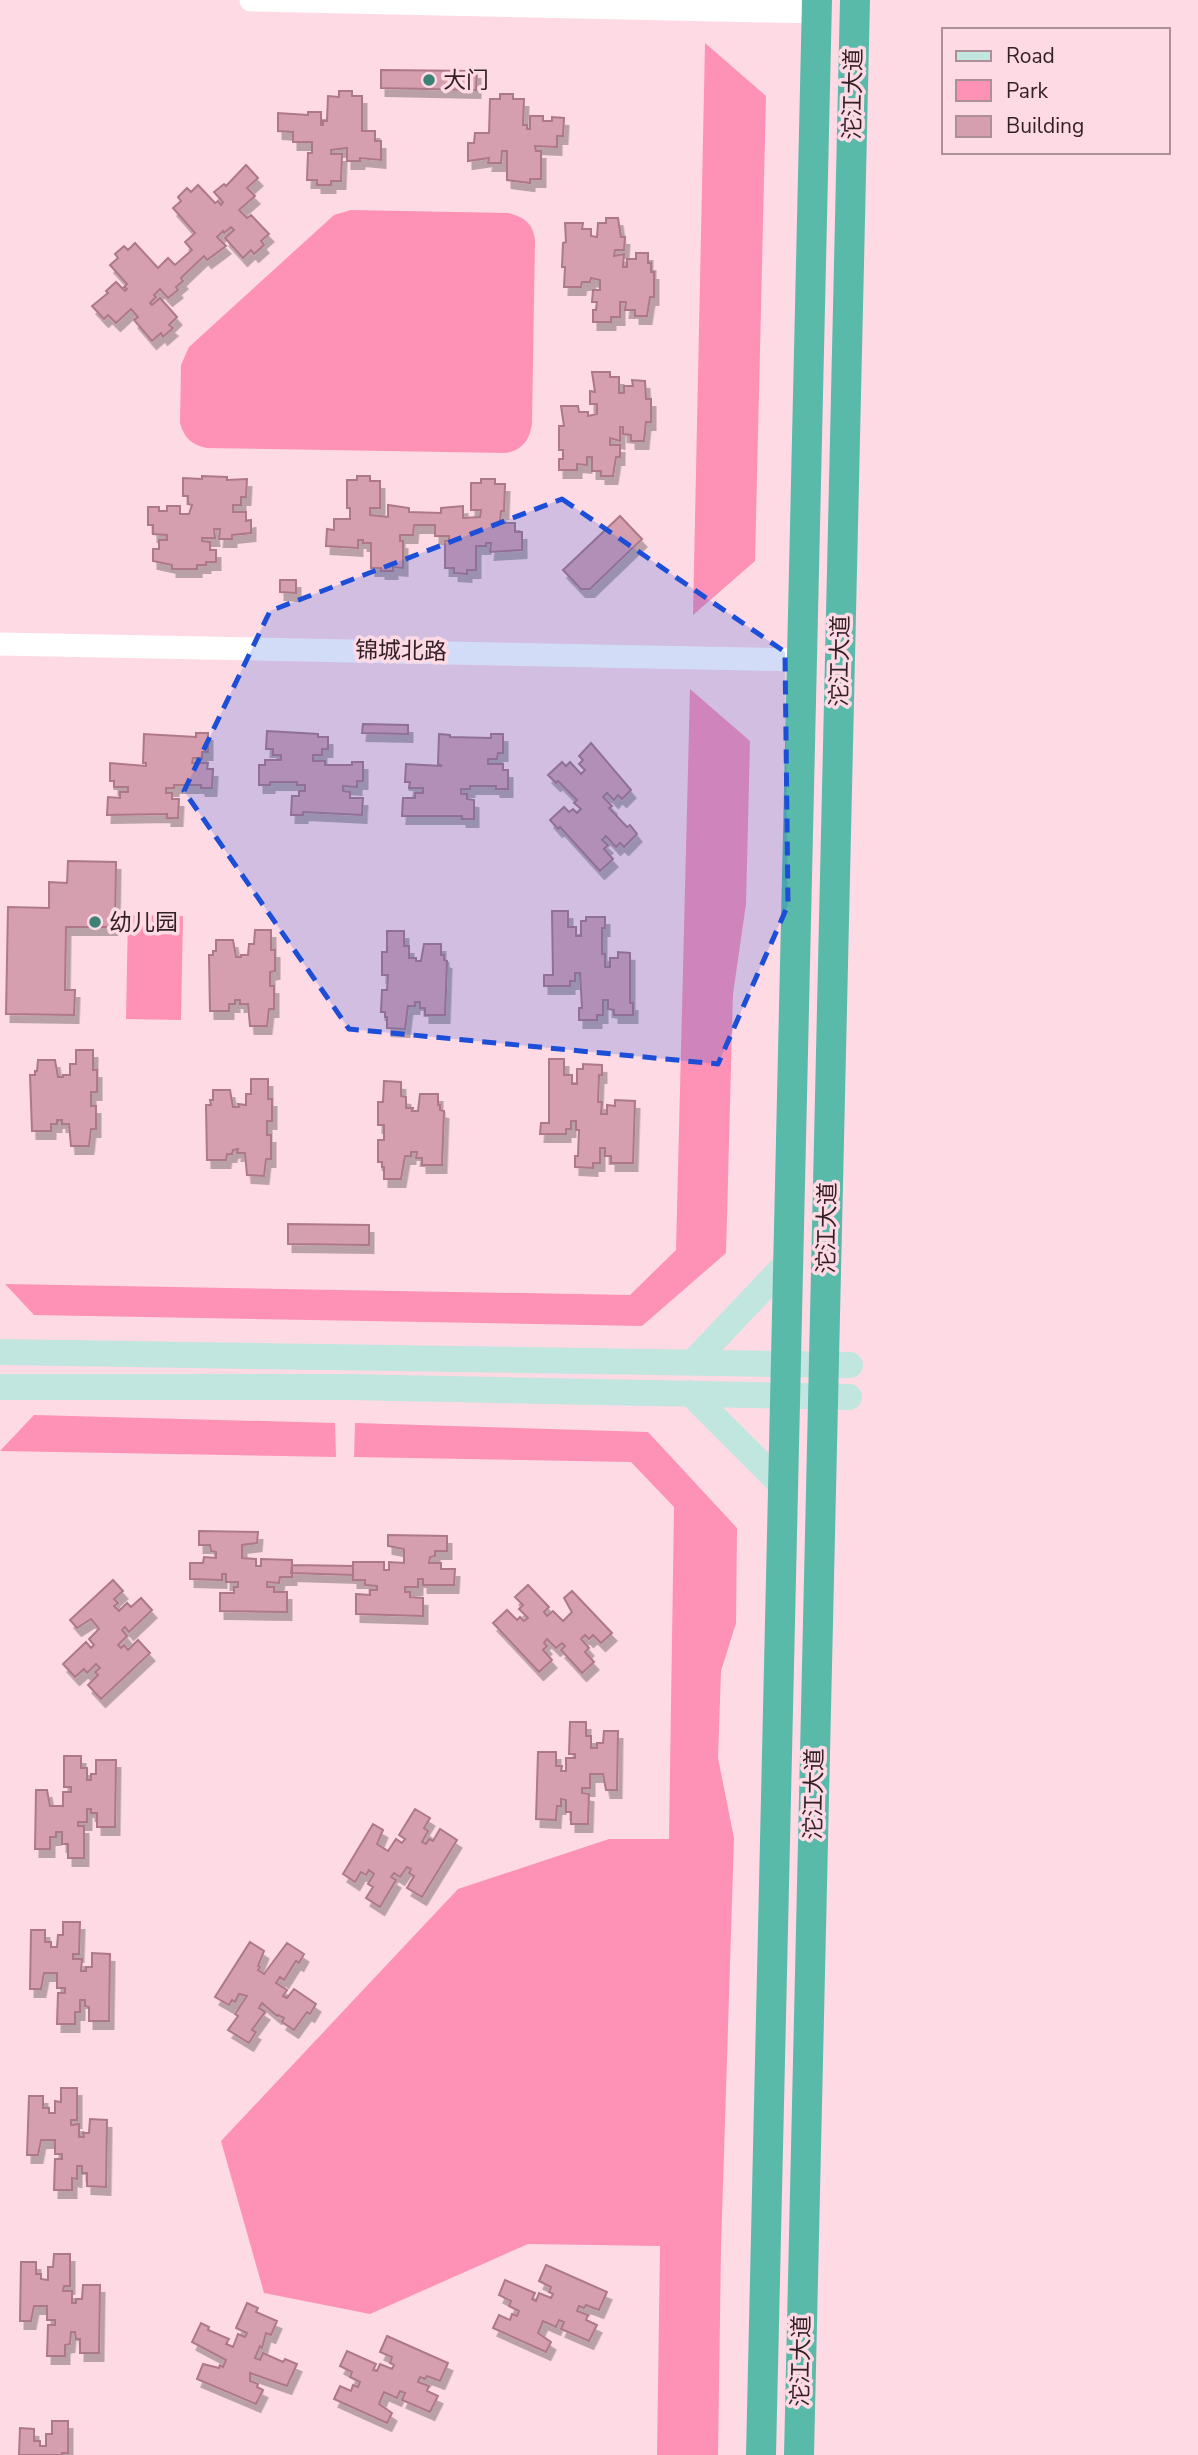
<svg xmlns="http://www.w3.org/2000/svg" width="1198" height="2455" font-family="'Nunito Sans','Noto Sans SC',sans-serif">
	<defs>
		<filter id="shadow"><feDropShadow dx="4.5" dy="8" stdDeviation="0" flood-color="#0004"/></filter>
	</defs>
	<rect width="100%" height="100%" fill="#fedae4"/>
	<path fill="#fd92b6" d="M705,43l61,53 -11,465 -62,54z
		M351,210l157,3c16,4 25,10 27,27l-3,183c-2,16 -9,27 -26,30l-299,-5c-15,-3 -23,-10 -27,-25l1,-58 8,-18 145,-132z
		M690,689l60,52 -4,163 -13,90 -7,259 -84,73 -608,-11 -29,-31 625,11 46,-45z
		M128,915l55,1 -2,104 -55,-1z
		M34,1415l301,8 1,34 -336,-6z
		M355,1423l293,9 89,96 -1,95 -15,48 -3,87 16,80 -13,409 -3,208h-61l3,-209 -132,-2 -158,70 -106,-21 -43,-152 237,-252 151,-50h60l5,-332 -43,-45 -277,-5z"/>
	<path fill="#d69fb0" stroke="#ad7989" stroke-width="2" filter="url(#shadow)" d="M381,70l96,1 -1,19 -95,-2z
		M339,91h13v5h10v35h13v10h6v19l-21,-2v3h-13v-13l-16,2v4h11l-1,27h-10v4h-14v-5h-10l1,-27h4v-11h-19v-10l-15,-1v-18l30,2v-3h13v13h2v-4h4l1,-25 11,1z
		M500,94h13v5h11l-1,26h4v4h3v-13h13v5h9v-4l12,1 -1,18h-6v11l-22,-1 1,5h5v28h-11v4l-23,-3v-29h-5l-1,12h-13l1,-5 -21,3v-18h6l1,-10h14l1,-34h10z
		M246,165l12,13 -11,10 8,8 -16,14 8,8 4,-3 18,19 -8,7 3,4 -10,9 -3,-4 -8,8 -18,-20 9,-8 -3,-3 -7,6 -1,-2 -6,6 9,9 -19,14 -3,-4 -23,22 2,3 -7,6 2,3 -10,8 -8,-9 -6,6 2,2 -6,6 2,2 8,-7 17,19 -8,8 4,3 -10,9 -2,-4 -9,8 -18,-21 4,-3 -7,-8 -15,14 -8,-8 -4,4 -12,-13 16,-13 -2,-2 10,-9 9,9 2,-2 -3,-2 3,-3 -17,-19 8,-7 -3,-4 9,-8 4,4 7,-7 23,25 10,-10 7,7 17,-15 -7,-8 10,-9 -22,-25 8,-7 -3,-4 9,-9 4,4 7,-7 17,18 3,-2 3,4 2,-3 -9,-10 10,-8 2,2z
		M606,218h12l3,19h4l-1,13h-9l-1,6 10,-2 -1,13h4v-8h9v-6h12v10h3v9h3v25h-4l-3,19h-12v-6h-10l1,-8h-6v15h-9v5h-18v-12h3l1,-8h-5l1,-12h7v-10l-9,-2 -1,4h-8l-1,5h-17l1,-20h-3l1,-24 3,-1 -1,-19h18l-1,6h9v7l6,1 1,-14h8z
		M592,372h18v5h9v16h5v-7h9l-1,-6 13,1 1,18h5v23h-5l-2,19h-13v-6l-8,-1v-7h-3v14l-10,-3v7h10v12h-4l-3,19h-12v-5h-9v-14h-5v8l-10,-1v6h-18v-11h4v-9h-4v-24h5l-3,-20h17l1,6h9v4l9,-2v-10h-7v-13l5,1z
		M202,476l25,1v3l20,-1 -1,18h-5v8h-8v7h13v9l5,-1v13l-19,2v4h-13l1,-10h-6l1,9h-13v3l8,1v8h6v12h-10v3h-9v4h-25v-4l-19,-4v-12h6v-9h8v-5l-14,-1v-9h-5v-18h11v4h8v-5h13v8h9l3,-9 -4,-1v-8h-5v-18l19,1z
		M357,476h13v5h10v27h-10v7l18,2v-12l21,3v4l32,1v-5l22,-2v12l17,-1 1,-7h-10v-27h10v-4h14v5h10l-1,27h-3l-1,12h15v9h7v18l-32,2 1,-9h-5v3h-10v24h-9v4l-13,-1v-5h-9v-27h4v-5h-14v-11h-21l-1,10h-13v6h3v27l-10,-1v4h-12v-3h-10v-25h-8v-3h-5v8l-32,-2 1,-17 7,1v-11h16v-11h-3v-28h10z
		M620,516l22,23 -52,50h-9l-18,-19z
		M280,580h16v13l-16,-1z
		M363,724l45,1v9l-46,-1z
		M267,731l51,3v3h10v12h-6v6h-9v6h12v4h27v-3h11v19h-6v6l-14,-1v5l7,1v6h13l-1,17 -59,-3v3h-12l1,-19h7v-5h6v-6h-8v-3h-27v3h-11v-20h6v-5h16v-5h-8v-6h-7z
		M196,733h12v19h-6v6h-9l-1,5h16l-1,6h6l-1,19h-11v-3h-27v3h-8v5h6v6h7l-1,19h-11v-4l-60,1 1,-18 12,1v-6h8v-5h-14v-6h-4v-18l36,3v-3h-3l1,-29 52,3z
		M439,734l11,1v2l41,1v-4h12v19h-5l-1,6h-9v5h15v6h5v19h-12v-3h-26v3h-9v5h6v5l7,1v19h-12v-3h-60l1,-18h12v-5h8v-5h-14l1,-6h-5l1,-18 36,2 -4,-2z
		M591,743l40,47 -9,9 -4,-4 -4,5 -7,-7 -4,4 9,9 -3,2 18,19 3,-2 7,9 -13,13 -4,-4 -4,4 -10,-11 -4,4 6,5 -4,4 9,10 -13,12 -40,-44 -2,2 -8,-9 14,-13 5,5 4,-3 4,4 4,-4 -7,-6 3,-3 -19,-19 -2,2 -8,-8 14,-13 4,4 4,-4 11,12 4,-4 -6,-6 4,-4 -4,-4z
		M68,861l48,1 -1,65h-49l-1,63h10l-1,25 -68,-1 2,-107 41,1v-26l18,1z
		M552,911h16v16h8v9h5v-15h5v-4h19v11h-3v26h3v13h5v-9h8v-6l12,1v50h3v12h-19v-5l-6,-1v-9h-5v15h-6v5h-18v-12h3l-2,-35h-5v8h-5v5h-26v-11h9z
		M255,930h16v20h4v21l-5,1v14h4v23h-5l-2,17h-17l-2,-22h-8v-4h-5v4h-6v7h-19l-1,-56h4v-4h3v-11h17l3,17h5v-2h7l1,-11h5z
		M387,931h17v15h5v12h7v3h5l3,-17h17v11h3v5l3,1 -2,54h-20v-7h-5v-6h-5v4h-7l-3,23 -18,-1v-11h-2v-5h-4l1,-22h5l1,-15h-6v-23h5z
		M76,1050h17v20h4v22h-6v14h5v23h-5l-2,17h-18l-2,-22h-7v-4h-5v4h-6v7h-19l-2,-56h5v-4h2l1,-11h17l3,17h5v-2h7v-11h6z
		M549,1059h15v16h8v9h5v-15h6v-5l19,1v10h-3l-1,27h4l-1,12h6v-9l8,1v-6l20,1 -2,62h-22v-7h-6v-8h-5v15h-7v5l-18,-1v-11h3l1,-26h-3v-9h-5v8h-5v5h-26l1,-11h8z
		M251,1079h17v20h4v22h-5v14h4v24h-5l-2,17 -17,-1 -2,-22h-8l1,-4 -5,1 -1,4h-5l-1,6h-19l-1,-55h5l-1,-5h3v-10h17l3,17h6l-1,-3 8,1v-11h5z
		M384,1081l17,1v14l5,1v11h7l-1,3h6l2,-17h18v11h2v5l4,1 -2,54h-20v-7h-6l1,-6h-6v4h-6l-4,23h-17v-12h-2v-5h-4v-22h6v-15h-6v-23h5z
		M288,1224l81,1v20l-81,-1z
		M199,1531l59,1 -1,11 -15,2v13l14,1v7h5v-7l31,1v17h-12l-1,6 -12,-1v5h7v5h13v20l-67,-1v-18h14v-6h4v-5h-12v-8h-4v6l-32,-1v-16h13l1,-6 12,1v-6l-5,-1 -1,-6h-11z
		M388,1535l59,1v15h-12v5l-5,1 -1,6h12v6h14l-1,16h-31v-6h-5v8h-13v5h5v5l13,1v18l-67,-2v-20l14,1v-5h7v-4l-12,-1v-5h-12v-18h31v8h5v-8l15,1v-14l-16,-3z
		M292,1565l61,1v9l-62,-2z
		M113,1580l10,11 -9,8 4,4 -4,3 5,5 8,-8 4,4 10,-9 11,12 -23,22 -4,-5 -3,3 5,6 -9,9 3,3 3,-3 4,5 10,-10 12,13 -49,46 -13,-14 10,-10 -3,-3 5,-4 -4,-4 -9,9 -3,-4 -9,8 -12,-13 23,-22 5,6 3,-3 -5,-6 10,-10 -8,-10 -14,9 -7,-8z
		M528,1585l21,22 -5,5 3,4 6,-5 10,10 9,-9 -8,-14 8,-7 40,42 -11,10 -8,-8 -4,4 -4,-4 -4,4 8,9 -4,4 9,10 -12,11 -21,-23 4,-4 -3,-3 -6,5 -9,-9 -3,4 3,3 -4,4 9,10 -13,12 -46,-49 14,-13 10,10 3,-3 4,4 4,-3 -9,-9 4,-4 -8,-8z
		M570,1722h16v14h5v12h6v-5h6l1,-12h14l-1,59h-11l-3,-16h-13v14h-8v5l7,1 -1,30h-17v-12h-5v-12l-5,-1v7h-4l-1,14 -20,-1 2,-67h18v14h6l-1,5h5v-13h9v-4h-6z
		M64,1756h17v12h6v12h4v-6h5v-14h20l-1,67h-18v-14h-6v-4h-4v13h-9v4h6v32h-16v-14h-6v-12h-6v5h-6v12h-15l1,-59h11l3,16h13v-14h8v-5h-7z
		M415,1809l15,9 -6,10 4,3 -6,11 4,2 3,-5 4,2 7,-12 17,11 -35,57 -15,-9 7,-12 -5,-3 2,-4 -4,-2 -7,10 -6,-4 -3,4 5,3 -16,27 -14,-9 7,-11 -5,-3 6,-10 -5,-4 -3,5 -5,-3 -6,10 -12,-8 30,-50 10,6 -6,14 11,7 8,-12 6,4 3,-4 -6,-4z
		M63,1922h17l-1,32h-6v5h9l-1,12h5v-4h6v-14l18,1 -1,67h-20v-14l-4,-1v-6h-5v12h-5v12h-18l1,-31h7v-5h-8v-15h-13l-3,16h-11l1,-59h14v12h6v5h6l1,-12h5z
		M250,1942l14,9 -6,15 2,1 -2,3 6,4 23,-31 17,11 -5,9 -3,-2 -12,19 -4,-3 -4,6 11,7 -4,6 4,2 7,-9 22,15 -6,10 -3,-2 -13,18 -12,-8 2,-4 -6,-3 -1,1 -15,-13 -3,5 6,4 -13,18 4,2 -7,11 -21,-13 10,-14 -3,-2 12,-18 -8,-2 -4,8 -3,-2 -3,5 -14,-8z
		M61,2088h16v32h-6v5l8,-1v13h5l-1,-4h6l1,-14 17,1 -1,67 -19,-1v-13h-5v-7h-5v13l-5,-1v12h-18l1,-31h7v-5h-7v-14h-14l-3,15h-11l2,-59h14v12h6v5h6v-12l6,1z
		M54,2254h16v32h-6l-1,5h9v12h4v-4h6l1,-14h17l-1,68h-19v-14h-4l-1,-7h-4l-1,12 -5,1v11h-18l1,-31h7v-5h-8v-14h-13l-3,15h-11l1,-59h15v12h5v5l7,1v-13h5z
		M546,2265l61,27 -8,18 -13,-5 -2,3 -5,-2 -2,5 11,4 -2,5 11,5 -8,16 -28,-12 3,-7 -5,-2 -3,7 -13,-6 -5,12 13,9 -5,10 -53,-24 6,-13 11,5 2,-6 5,2 2,-5 -10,-5 2,-5 -12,-6 6,-15 30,13 -3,6 4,2 3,-8 12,5 2,-4 -4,-2 2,-5 -12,-6z
		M247,2303l11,5 -2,4 21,9 -6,14 -5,-2 -4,15 -2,-2 -5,12 5,2 3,-7 20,9 2,-3 12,5 -10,22 -37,-13v8l8,3 -1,3 6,3 -7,14 -59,-25 6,-15 16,4 1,-3 3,2 3,-7 -34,-18 9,-19 8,4 -1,3 21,9 -3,5 7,3 5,-13 7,3 2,-4 -11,-5z
		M387,2336l61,27 -8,18 -13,-5 -2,3 -5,-2 -2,5 11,4 -2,5 11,5 -8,16 -28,-12 3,-7 -5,-2 -3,7 -13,-6 -5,12 13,9 -5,10 -53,-24 6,-13 11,5 2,-6 5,2 2,-5 -10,-5 2,-5 -12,-6 7,-15 29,13 -3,6 4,1 3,-7 12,5 2,-4 -4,-2 2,-6 -12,-5z
		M52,2421h16v32h-6v2h-43l1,-27 14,1v12h6v5h6v-12h6z"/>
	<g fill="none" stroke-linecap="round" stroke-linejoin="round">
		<path stroke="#fff" stroke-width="23" d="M251,0l565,12
			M0,644l802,16"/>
		<path stroke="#c1e5df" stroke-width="26" d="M0,1352l850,13
			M693,1362l95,-100
			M0,1387h346l503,10
			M690,1393l93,93"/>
		<path stroke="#5abaaa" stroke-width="30" d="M761,2455l56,-2455
			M799,2455l56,-2455"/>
	</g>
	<path fill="#1d4ed8" fill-opacity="0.2" stroke="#1d4ed8" stroke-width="5" stroke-dasharray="14 9" stroke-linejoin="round" d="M562,499l223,153 3,253 -70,159 -369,-35 -165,-238 86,-180z"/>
	<g fill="#3e8275" stroke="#fedae4" stroke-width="2.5">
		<circle cx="429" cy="80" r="7"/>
		<circle cx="95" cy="922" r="7"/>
	</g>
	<g text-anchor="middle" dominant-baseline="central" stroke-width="7" stroke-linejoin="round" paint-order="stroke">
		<g font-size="23" fill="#341f26" stroke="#fedae4" text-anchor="start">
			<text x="443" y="80">大门</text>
			<text x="109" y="922">幼儿园</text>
		</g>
		<g font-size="23" fill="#341f26" stroke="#fedae4">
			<text transform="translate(853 94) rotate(-89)">沱江大道</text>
			<text transform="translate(401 651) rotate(1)">锦城北路</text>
			<text transform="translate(840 661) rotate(-89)">沱江大道</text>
			<text transform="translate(827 1228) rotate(-89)">沱江大道</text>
			<text transform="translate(814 1794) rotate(-89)">沱江大道</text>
			<text transform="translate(801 2361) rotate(-89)">沱江大道</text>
		</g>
	</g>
	<rect x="942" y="28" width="228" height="126" fill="#fedae4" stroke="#ad8f98" stroke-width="2"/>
	<rect x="956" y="51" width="35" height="10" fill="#c1e5df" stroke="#ad8f98" stroke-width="2"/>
	<text x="1006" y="63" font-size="21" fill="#341f26">Road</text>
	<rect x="956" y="80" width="35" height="21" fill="#fd92b6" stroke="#ad8f98" stroke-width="2"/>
	<text x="1006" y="98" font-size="21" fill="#341f26">Park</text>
	<rect x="956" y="116" width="35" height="21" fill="#d69fb0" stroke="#ad8f98" stroke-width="2"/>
	<text x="1006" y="133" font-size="21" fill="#341f26">Building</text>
</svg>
